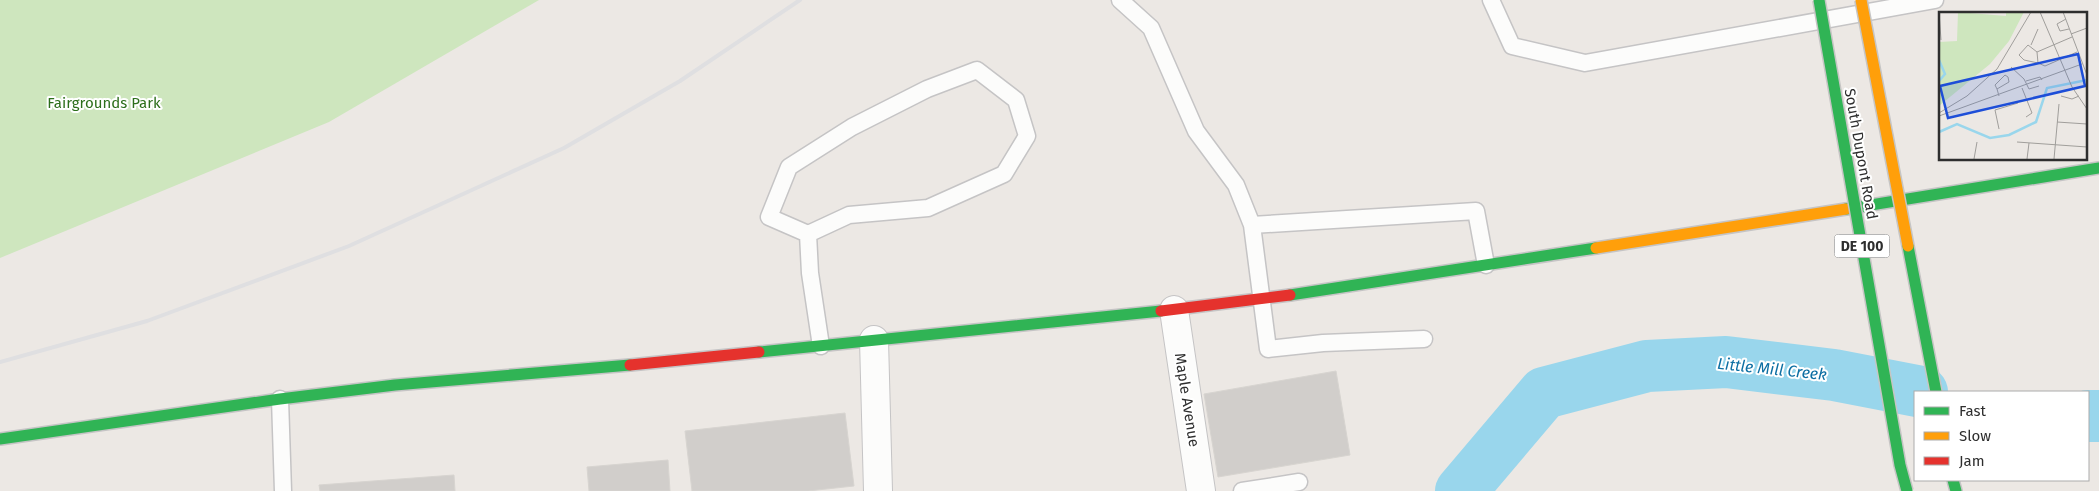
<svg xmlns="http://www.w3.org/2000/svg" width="2099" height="491" font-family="'Fira Sans',sans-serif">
	<rect width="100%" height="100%" fill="#ece8e4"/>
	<path fill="#cee6be" d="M0,0h539l-210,122 -329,136z"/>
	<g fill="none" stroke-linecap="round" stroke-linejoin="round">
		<path stroke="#99d6ec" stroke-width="52" d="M2088,416h11
			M1461,491l83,-98 103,-27 79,-4 108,13 88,17"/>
	</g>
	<path fill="#d1cecb" stroke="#d7d4d0" d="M1336,371l14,84 -132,22 -14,-83z
		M845,413l9,73 -46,5h-116l-7,-60z
		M668,460l2,31h-81l-2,-24z
		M454,475l1,16h-135l-1,-6z"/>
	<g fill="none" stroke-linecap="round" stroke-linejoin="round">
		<g stroke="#c5c4c5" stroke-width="19">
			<path id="lane" d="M1120,0l31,28 45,103 40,54 16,40 16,124 55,-6 101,-4
				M1491,0l21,46 73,17 350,-63
				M1252,225l224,-14 10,54
				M808,234l-39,-17 20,-50 63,-40 75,-38 50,-19 39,30 11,36 -23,38 -76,34 -79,7 -41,19 2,39 11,73
				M280,399l3,92
				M1242,491l57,-9"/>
		</g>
		<g stroke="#c5c4c5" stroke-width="30">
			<path id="street" d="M1174,310l27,181
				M874,340l4,151"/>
		</g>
		<g stroke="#c5c4c5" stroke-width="14">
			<path id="fast" d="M1846,209l253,-41
				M1290,295l306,-47
				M759,352l402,-41
				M0,439l280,-40 115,-14 235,-20
				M1953,480l3,11"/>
		</g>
		<g stroke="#c5c4c5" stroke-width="14">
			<path id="slow" d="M1596,248l250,-39"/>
		</g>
		<g stroke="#c5c4c5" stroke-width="14">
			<path id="jam" d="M1161,311l129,-16
				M630,365l129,-13"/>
		</g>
		<use href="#lane" stroke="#fcfcfb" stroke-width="16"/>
		<use href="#street" stroke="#fcfcfb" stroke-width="28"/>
		<use href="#fast" stroke="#30b455" stroke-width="11"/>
		<use href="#slow" stroke="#ff9f0a" stroke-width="11"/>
		<use href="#jam" stroke="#e5322d" stroke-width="11"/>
		<path stroke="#dfdfe1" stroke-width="4" d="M0,362l147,-41 202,-75 215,-98 116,-67 120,-81"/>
		<g stroke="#c6c5c4" stroke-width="14" stroke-linecap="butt">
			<path id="fast-bridge" d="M1819,0l81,465 7,26
				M1908,246l28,146"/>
		</g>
		<g stroke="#c6c5c4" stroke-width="14" stroke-linecap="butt">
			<path id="slow-bridge" d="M1861,0l47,246"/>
		</g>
		<use href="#fast-bridge" stroke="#30b455" stroke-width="11"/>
		<use href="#slow-bridge" stroke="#ff9f0a" stroke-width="11"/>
	</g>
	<g text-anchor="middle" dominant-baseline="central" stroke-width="4" stroke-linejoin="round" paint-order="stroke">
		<rect fill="#fff" stroke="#6d6d6d" stroke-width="1" x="1834.5" y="234.5" width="55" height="23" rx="4"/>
		<g font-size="14" font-weight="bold" fill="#2e2e2e">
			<text x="1862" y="246">DE 100</text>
		</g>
		<g font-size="15" fill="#2c6e1b" stroke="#fff">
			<text x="104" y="103">Fairgrounds Park</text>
		</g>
		<g font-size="15" fill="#2e2e2e" stroke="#fff">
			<text transform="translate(1861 154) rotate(80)">South Dupont Road</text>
			<text transform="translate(1187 400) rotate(81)">Maple Avenue</text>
		</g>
		<g font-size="16" font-style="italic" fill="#0d6fa3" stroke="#fff">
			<text transform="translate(1772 369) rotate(6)">Little Mill Creek</text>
		</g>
	</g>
	<g transform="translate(1939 12)">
		<rect width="148" height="148" fill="#ece8e4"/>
		<path d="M19,0l48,4v-4h18l-15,29 -19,23 -51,42v-64l18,-1z" fill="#cee6be"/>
		<path fill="none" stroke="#99d6ec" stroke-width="2.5" d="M0,48l6,14 -6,7M0,120l18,-8 33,14 19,-3 27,-13 11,-34 40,-8"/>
		<path fill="none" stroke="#a09e9b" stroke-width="1" d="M0,0l2,28M101,0l32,75 15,22M124,0l24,63M127,7l-9,5 3,7 9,-2M132,22l16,-6M133,25l-35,15 1,11 7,3 32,-14M92,33l7,-16M98,40l-9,-7 -9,10 5,5 14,3M72,55l13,12 5,10 10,-3M87,69l14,-4 2,3M83,76l10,25 -6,4M58,77l-2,-4 10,-10 3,2 1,5 -12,7 2,7M122,84l11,3 7,-3M0,101l28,-17 30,-27 34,-57M0,104l143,-52M118,110l30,2M60,117l-4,-19 23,-7M78,130l70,5M35,147l3,-17M88,147l2,-16M115,147l5,-55"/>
		<path fill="#1d4ed8" fill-opacity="0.15" stroke="#1d4ed8" stroke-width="2.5" d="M139,42l7,32 -137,32 -8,-32z"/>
		<rect width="148" height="148" fill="none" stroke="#2e2e2e" stroke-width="2.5"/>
	</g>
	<rect x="1914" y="391" width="175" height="90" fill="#ffffff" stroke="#ababab"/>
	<rect x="1924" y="407" width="25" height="8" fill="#30b455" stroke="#ababab"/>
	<text x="1959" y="416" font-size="15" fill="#2e2e2e">Fast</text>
	<rect x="1924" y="432" width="25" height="8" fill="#ff9f0a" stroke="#ababab"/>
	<text x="1959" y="441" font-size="15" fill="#2e2e2e">Slow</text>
	<rect x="1924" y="457" width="25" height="8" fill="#e5322d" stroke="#ababab"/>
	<text x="1959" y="466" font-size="15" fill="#2e2e2e">Jam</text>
</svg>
